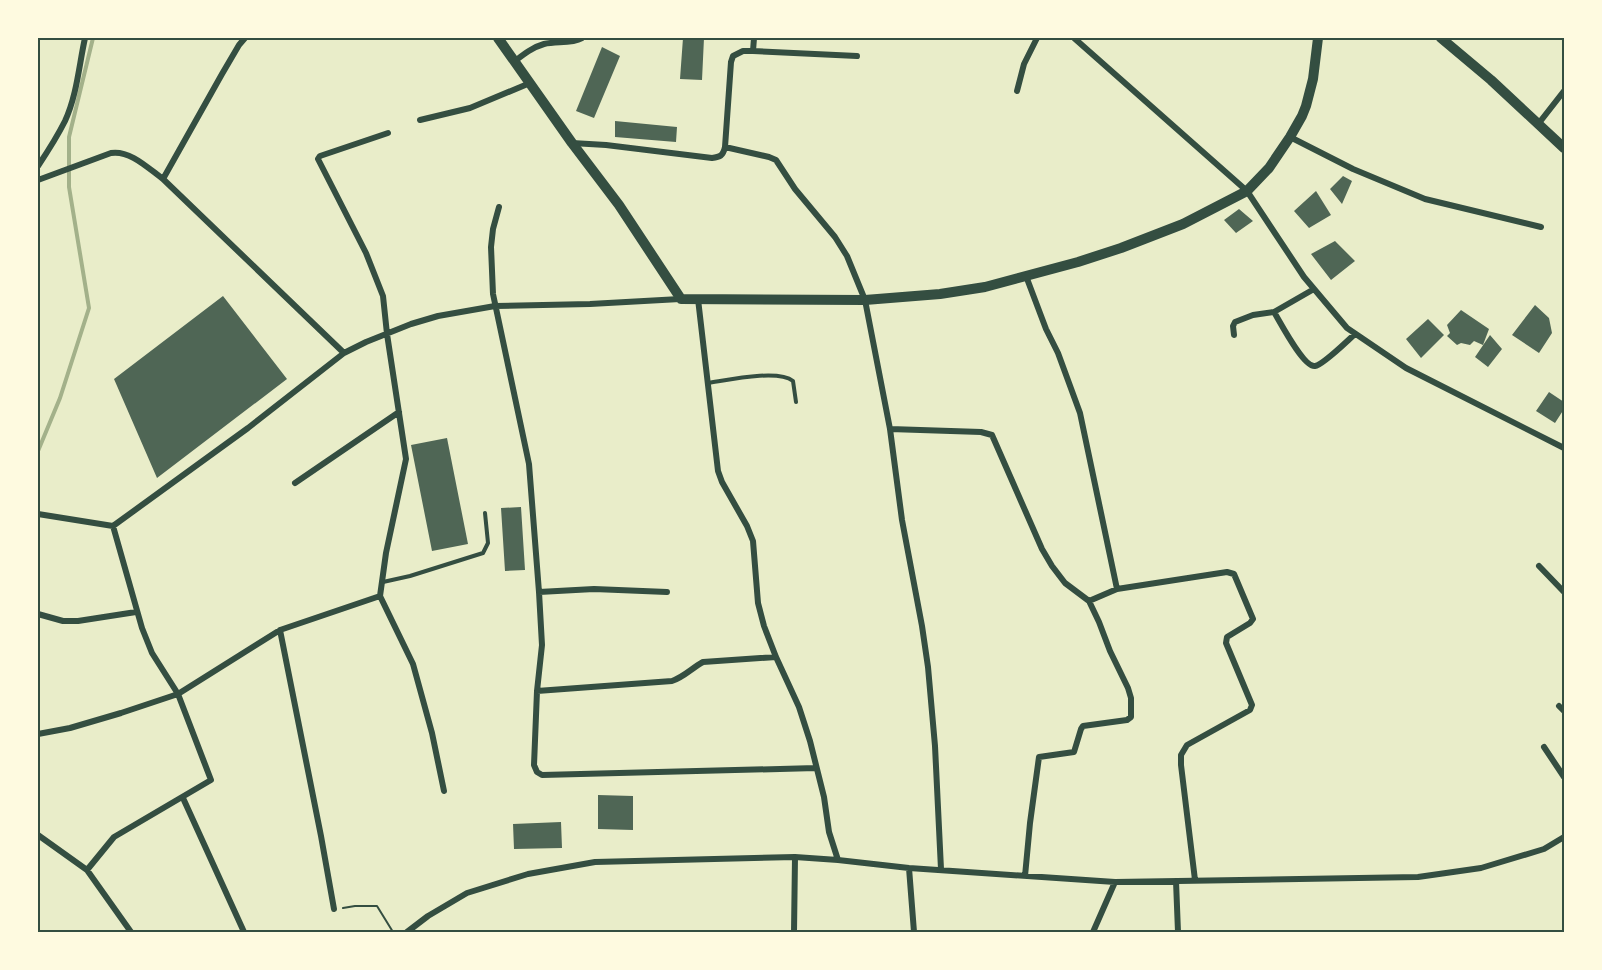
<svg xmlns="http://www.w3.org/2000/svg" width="1602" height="970" font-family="'Nunito Sans',sans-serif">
	<rect width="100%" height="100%" fill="#e9edc9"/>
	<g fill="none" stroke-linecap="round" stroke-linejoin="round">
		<path stroke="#a3b18a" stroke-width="4" d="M38,451l22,-53 29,-90 -20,-121v-50l24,-99"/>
	</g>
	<path fill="#4f6655" d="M683,38h21l-2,42 -22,-1z
		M602,47l18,9 -26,62 -18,-7z
		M615,121l62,6 -1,15 -61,-5z
		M1343,176l9,5 -10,23 -12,-15z
		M1316,191l15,24 -22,13 -15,-17z
		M1239,209l14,12 -17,12 -12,-13z
		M1335,241l20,20 -24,19 -20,-26z
		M223,296l64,83 -130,99 -43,-99z
		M1535,305l14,13 3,15 -13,20 -27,-18z
		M1461,310l28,19 -6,16 -9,-4 -4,4 -9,-2 -4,2 -10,-9 3,-3 -3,-8z
		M1428,319l16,16 -23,23 -15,-19z
		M1490,335l12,14 -14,18 -13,-10z
		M1549,392l15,10v7l-9,14 -19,-12z
		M447,438l21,106 -36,7 -21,-106z
		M521,507l4,63 -20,1 -4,-63z
		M598,795l35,1v34l-35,-1z
		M561,822l1,26 -48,1 -1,-25z"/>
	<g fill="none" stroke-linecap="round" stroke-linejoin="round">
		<path stroke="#344e41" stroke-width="2" d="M343,908l12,-2h22l16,26"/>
		<path stroke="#344e41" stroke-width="4" d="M708,383c20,-3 70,-14 85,-2l3,21
			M383,582l27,-6 73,-23 5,-10 -3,-30"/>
		<path stroke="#344e41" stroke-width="6" d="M1074,38l173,153 57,86 43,51 59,40 158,80
			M753,51l1,-13
			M515,61c9,-7 18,-14 29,-17 13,-3 27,0 38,-6
			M1017,91l7,-27 13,-26
			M420,120l50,-12 60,-25
			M1539,123l25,-32
			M388,133l-68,23 -2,3 48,94 17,43 4,38 19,125 -20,94 -6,43 33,68 19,69 12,58
			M1290,137l63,32 72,30 116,28
			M572,143l34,2 106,13c8,-1 11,-2 13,-11l6,-85 2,-6 10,-5h10l104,5
			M725,147l44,10 7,3 19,29 40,48 12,19 18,44 25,129 91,3 11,3 50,114 10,17 13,17 24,18 10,21 11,29 18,37 3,10v19l-4,3 -44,6 -2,3 -7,23 -35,5 -9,66 -5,53
			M38,166c10,-15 19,-29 27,-45 12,-26 14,-56 20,-83
			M163,179l59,-105 17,-29 6,-7
			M38,180l73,-27c19,-3 37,15 52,26l181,174
			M499,207l-6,22 -2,18 2,47 36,170 10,128 3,53 -5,46 -3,74 3,7 5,3 274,-7
			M1026,276l20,53 12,24 22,60 37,176
			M698,299l20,172 4,11 25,44 6,15 5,62 6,23 12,31 23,50 11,34 14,56 5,35 9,28
			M1274,312c6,10 30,56 41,54 8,-1 33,-26 40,-32
			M1234,335l-1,-9 2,-4 18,-7 21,-3 40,-23
			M890,429l12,91 20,106 6,41 7,79 6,123
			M295,483l104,-71
			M38,514l75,12 135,-98 96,-75 22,-11 45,-18 27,-8 57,-10 95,-2 90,-5
			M1539,566l25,26
			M539,592l55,-3 73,3
			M1089,601l28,-12 110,-17 7,2 19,45 -3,4 -23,14 -1,6 26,62 -2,5 -63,35 -6,10v10l14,115
			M38,614l25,7h15l58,-9
			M280,630l41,206 13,73
			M537,691l135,-10c12,-4 20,-13 31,-19l73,-5
			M1559,706l5,5
			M38,734l32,-6 51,-15 57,-19 102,-64 100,-34
			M1544,747l20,30
			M183,798l61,134
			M38,835l49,35 44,62
			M909,868l5,64
			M87,870l27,-33 97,-57 -33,-86 -26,-41 -10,-25 -29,-102
			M1176,881l2,51
			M407,932l21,-16 39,-23 61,-19 67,-12 200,-5 43,3 71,8 206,14 303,-5 63,-9 63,-19 20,-12
			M794,932l1,-75
			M1093,932l22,-50"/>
		<path stroke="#344e41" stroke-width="10" d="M498,38l74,105 47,62 62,94 184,1 75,-6 45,-7 93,-25 43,-14 62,-24 64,-33 22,-23 21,-31 12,-21 4,-10 7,-27 5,-41
			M1441,38l50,42 73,68"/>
	</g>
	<rect width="1602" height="970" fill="none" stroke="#fefae0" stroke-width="78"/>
	<rect x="39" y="39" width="1524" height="892" fill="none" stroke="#344e41" stroke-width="2"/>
</svg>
